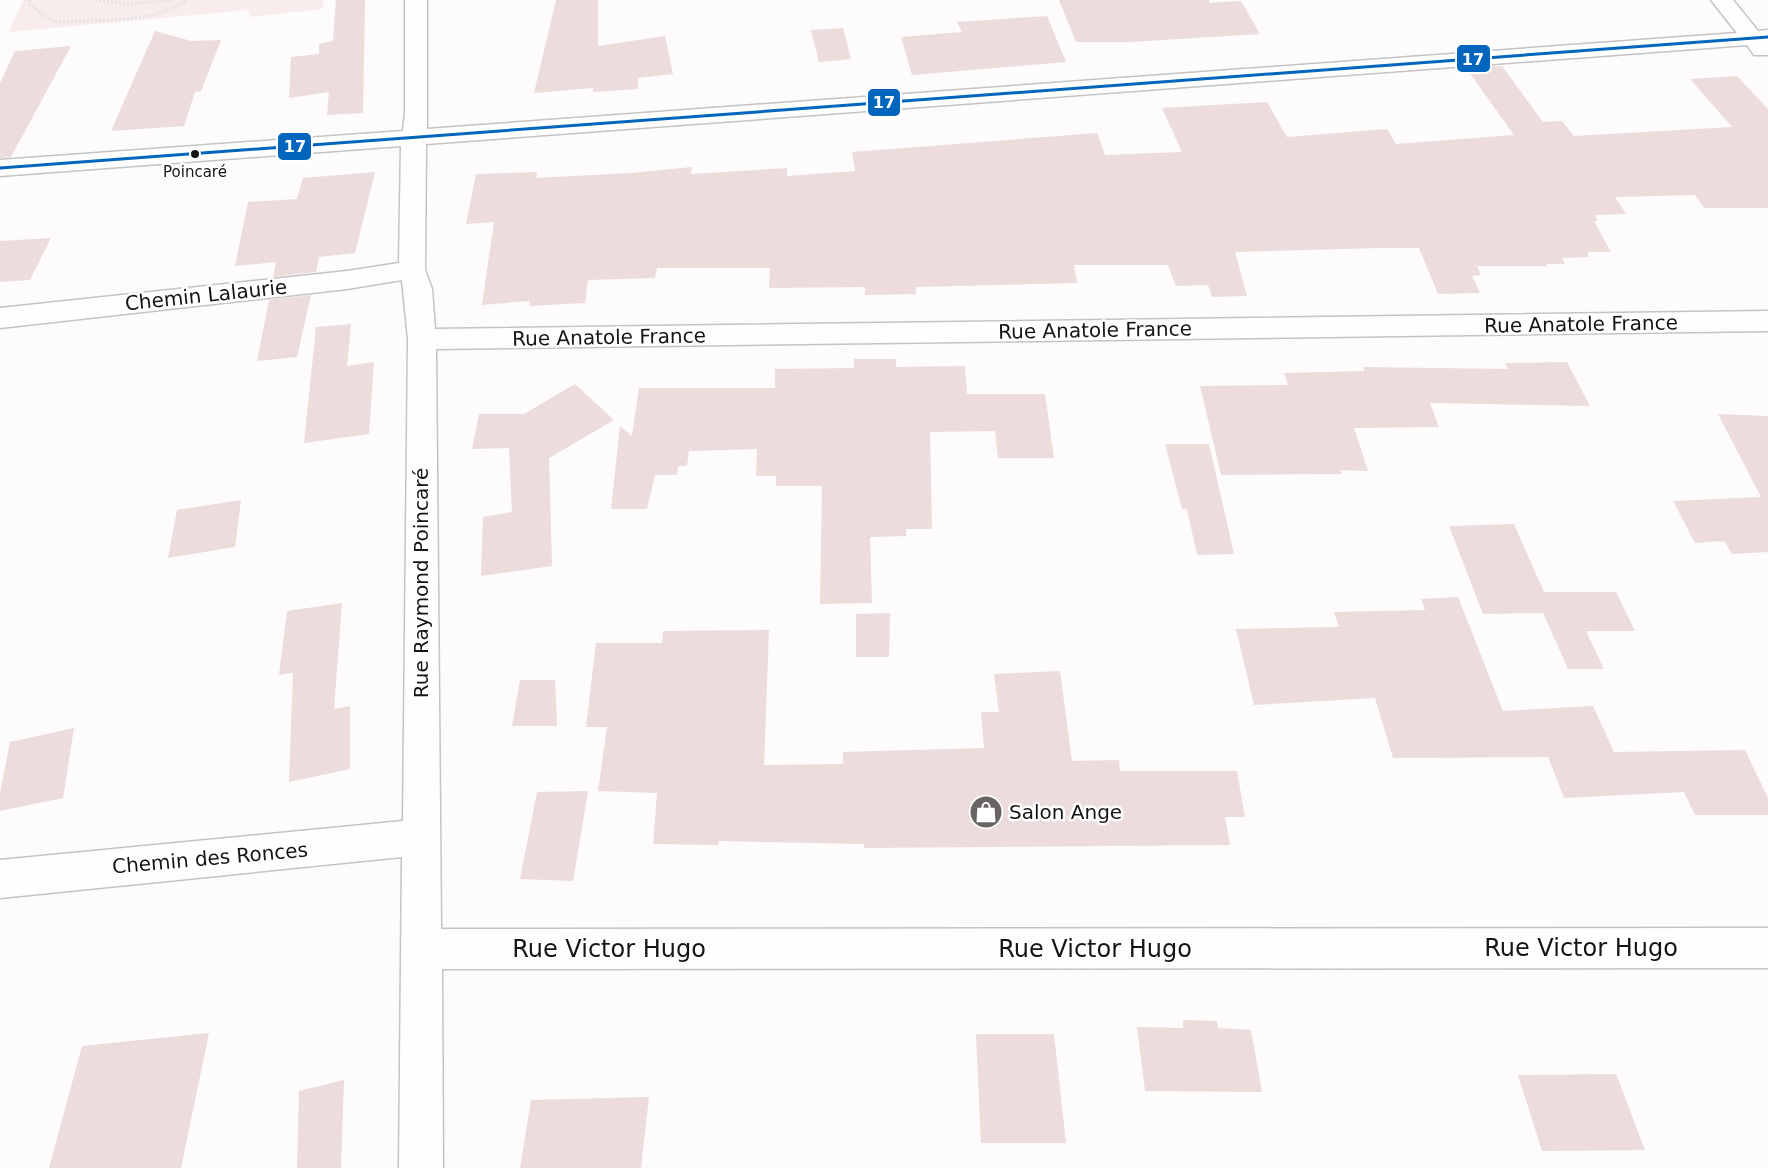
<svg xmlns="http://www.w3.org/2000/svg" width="1768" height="1168" font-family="'DejaVu Sans',sans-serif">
	<rect width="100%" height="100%" fill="#fdfbfb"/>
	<path fill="#f9ecec" d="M23,0h301l-2,9 -72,8 -2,-7 -239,22z"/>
	<path fill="#ecdcdc" d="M336,0h29l-2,113 -36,2 2,-23 -40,6 2,-41 28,-3v-10l14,-3z
		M556,0h42v46l67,-10 8,38 -35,4v11l-45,3v-4l-59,5z
		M1059,0h150v3l32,-2 19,33 -130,8h-54z
		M1047,16l19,46 -154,13 -11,-38 61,-5 -5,-10z
		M843,28l8,31 -32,3 -8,-32z
		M155,31l36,10 30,-1 -20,51 -6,1 -11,34 -73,5z
		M71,46l-60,111 -11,1v-75l15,-32z
		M1502,66l41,56 19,-1 12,15 158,-9 -42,-48 47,-3 31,33v99h-64l-9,-13 -80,2 11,17 -31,1 3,6h-4l17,31h-24l2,5 -27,1 3,6h-19l1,2h-70l4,9 -9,1 8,17 -42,1 -19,-46h-41l-143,4 12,44 -35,1 -4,-12 -32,1 -8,-21h-94l3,18 -161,4v7l-51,1v-8l-96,1 1,-20h-113l-2,10 -67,2 -3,23 -56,3 1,-5 -48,4 12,-83 -28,2 10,-50 61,-2 -1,6 95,-5 61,-6 -1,7 96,-6v8l68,-5 -3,-19 245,-19 8,22 77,-3 -20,-44 105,-6 20,35 100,-8 9,15 118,-9 -48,-67z
		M375,172l-20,81 -36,4 -3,15 -43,5 3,-15 -41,4 13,-64 49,-3 6,-21z
		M51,238l-21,42 -30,2v-41z
		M311,295l-14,62 -40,4 12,-61z
		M351,324l-4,42 27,-4 -5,72 -65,9 12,-116z
		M854,359h42v8l69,-1 2,28h78l9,64h-56l-3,-27 -65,1 2,97h-26v7l-36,1 2,66 -52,1 2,-118h-46v-10h-20l1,-27 -68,2 -2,15h-9l-1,9h-22l-8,34h-36l9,-83 12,10 7,-48h136v-19l79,-1z
		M1567,362l23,44 -160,-3 9,24 -85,1 14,43 -28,-1 2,4 -121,1 -21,-89 88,-1 -4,-12 81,-2 -2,-4 145,2 -3,-6z
		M575,384l39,36 -65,38 3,108 -71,10 2,-59 29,-5 -3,-64 -37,1 7,-35h45z
		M1718,414l50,2v136l-36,2 -8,-13 -29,2 -22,-42 88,-4z
		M1165,444h44l25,110 -37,1 -10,-46h-5z
		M241,500l-6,47 -67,11 9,-48z
		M1514,524l30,68h72l19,39h-49l18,38h-36l-25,-56 -60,1 -34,-88z
		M1458,597l45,114 90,-5 21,46 131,-2 23,48v17h-73l-11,-23 -120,6 -16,-41 -155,1 -18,-60 -121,7 -18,-76 103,-2 -5,-15 91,-2 -4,-11z
		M342,603l-8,106 16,-3v63l-61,13 4,-109 -14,2 8,-64z
		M890,613l-1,44h-33v-43z
		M769,630l-5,135 79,-1v-12l141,-4 -3,-36h18l-5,-38 66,-3 12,90 47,-1 1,11h117l8,46h-20l5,28 -366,3v-4l-145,-3 -1,4 -65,-1 4,-51 -59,-2 9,-64h-21l10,-84h66l1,-12z
		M520,680h35l2,46h-45z
		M74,728l-11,70 -63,13v-18l10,-51z
		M588,791l-15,90 -53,-2 17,-87z
		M1183,1020l34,1 1,7 33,2 11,62 -117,-1 -8,-64 46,1z
		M209,1033l-28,135h-132l33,-122z
		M976,1034h78l12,109h-85z
		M1616,1074l29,76 -103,1 -24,-76z
		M344,1080l-3,88h-44l2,-77z
		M649,1097l-8,71h-121l11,-68z"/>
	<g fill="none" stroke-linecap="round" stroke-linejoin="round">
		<g stroke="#c5c3c3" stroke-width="3">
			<path id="minor" d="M405,0h22v129l1310,-96 -26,-33h22l25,31 10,-1v25h-14l-7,-10 -1321,99 -1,126 7,19 3,40 1333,-18v20l-1332,18 5,580 1327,-1v40l-1326,1 1,199h-44l3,-311 -402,41v-38l403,-39 5,-482 -6,-59 -55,9 -347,39v-20l347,-37 52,-8 2,-117 -401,30v-16l403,-29 2,-19z"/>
		</g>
		<path stroke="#e4e3e3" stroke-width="3" stroke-dasharray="2 2" stroke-linecap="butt" d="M30,0l-1,4 23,17 10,1c42,-4 88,3 125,-22
			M95,0l34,4 46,-4"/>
		<use href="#minor" fill="#fffefe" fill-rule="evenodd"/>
		<g stroke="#fff" stroke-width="6">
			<path id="bus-1" d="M0,168l1768,-131"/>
		</g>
		<use href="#bus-1" stroke="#0065bd" stroke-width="3"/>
	</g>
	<defs>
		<g id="shop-disc" transform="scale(1.725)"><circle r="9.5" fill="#686464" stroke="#fff"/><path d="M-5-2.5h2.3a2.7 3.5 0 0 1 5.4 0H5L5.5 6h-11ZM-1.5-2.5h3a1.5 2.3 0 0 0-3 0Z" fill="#fff"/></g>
	</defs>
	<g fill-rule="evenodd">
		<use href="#shop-disc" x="986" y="812"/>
	</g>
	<circle fill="#171313" stroke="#fff" stroke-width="2" cx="195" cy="154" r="5"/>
	<g text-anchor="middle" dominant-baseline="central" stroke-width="5" stroke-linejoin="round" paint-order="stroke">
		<g font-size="15" fill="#171313" stroke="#fff">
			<text x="195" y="172">Poincaré</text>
		</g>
		<g font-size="20" fill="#171313" stroke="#fff">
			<text transform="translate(206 295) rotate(-6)">Chemin Lalaurie</text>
			<text transform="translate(1581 324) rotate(-1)">Rue Anatole France</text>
			<text transform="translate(1095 330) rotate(-1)">Rue Anatole France</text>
			<text transform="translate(609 337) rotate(-1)">Rue Anatole France</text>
			<text transform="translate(421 583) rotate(-90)">Rue Raymond Poincaré</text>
			<text transform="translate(210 858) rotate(-5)">Chemin des Ronces</text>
		</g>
		<g font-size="20" fill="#171313" stroke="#fff" text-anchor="start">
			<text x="1009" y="812">Salon Ange</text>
		</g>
		<g font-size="24" fill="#171313" stroke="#fff">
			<text x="1581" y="948">Rue Victor Hugo</text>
			<text x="609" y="949">Rue Victor Hugo</text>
			<text x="1095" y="949">Rue Victor Hugo</text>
		</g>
	</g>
	<g stroke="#fff" stroke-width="2">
		<rect x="1456" y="44" width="35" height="29" rx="6" fill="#0065bd"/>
		<rect x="867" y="88" width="34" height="29" rx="6" fill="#0065bd"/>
		<rect x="277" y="132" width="35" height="29" rx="6" fill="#0065bd"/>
	</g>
	<g font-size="16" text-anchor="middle" font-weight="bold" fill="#fff">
		<text x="1473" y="65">17</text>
		<text x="884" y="108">17</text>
		<text x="295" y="152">17</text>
	</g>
</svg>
